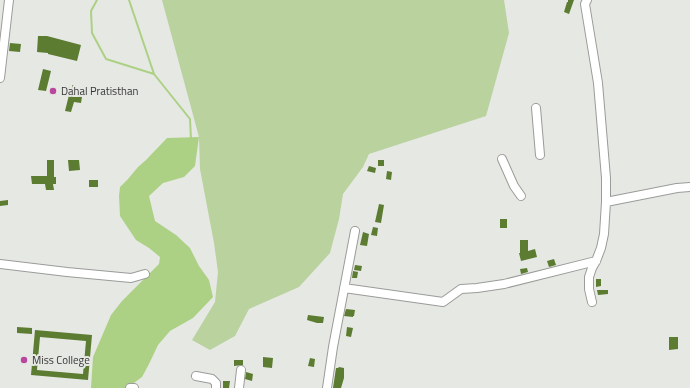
<svg xmlns="http://www.w3.org/2000/svg" width="690" height="388" font-family="'Titillium Web',sans-serif">
	<rect width="100%" height="100%" fill="#e6e8e4"/>
	<path fill="#b9d29e" d="M162,0h342l5,33 -23,83 -117,38 -6,13 -20,27 -4,25 -9,34 -31,34 -50,22 -14,27 -25,14 -18,-10 23,-38 3,-30 -4,-29 -14,-74 -1,-32z"/>
	<path fill="#add184" d="M199,137l-4,29 -11,11 -21,6 -14,13 6,25 21,14 14,13 9,18 10,14 4,17 -20,21 -23,13 -12,14 -10,21 -6,11 -15,11h-36l2,-31 18,-42 11,-14 37,-37 1,-7 -11,-9 -13,-8 -16,-24 -1,-20 1,-9 8,-8 10,-12 8,-7 21,-22z"/>
	<g fill="none" stroke-linecap="round" stroke-linejoin="round">
		<path stroke="#add184" stroke-width="2" d="M97,0l-6,11 1,22 14,26 48,15
			M129,0l25,74 36,45 1,21"/>
	</g>
	<path fill="#5c7c31" fill-rule="evenodd" d="M568,0h6l-5,14 -5,-2 3,-10h1z
		M38,36h9l34,9 -4,16 -29,-7v-1l-11,-1z
		M10,43l11,1 -1,8 -11,-1z
		M43,69l8,2 -5,20 -8,-1z
		M72,85l4,1 -2,10 8,1 -1,6 -7,-1 -3,10 -6,-1 4,-16h-3l1,-8 5,1z
		M47,160h7v17h2v7h-3l1,6h-8l-1,-6h-13l-1,-8h16z
		M68,160h11l1,10 -11,1z
		M378,160h6v6h-6z
		M369,166l7,2 -1,5 -8,-2z
		M387,171l5,1 -1,8 -5,-1z
		M89,180h9v7h-9z
		M8,200v5l-8,1v-5z
		M379,204l5,1 -3,18 -6,-1z
		M500,219h7v9h-7z
		M373,227l5,1 -1,8 -6,-1z
		M363,232l6,2 -2,12 -7,-1z
		M520,240h8v11l7,-2 2,8 -16,4 -2,-8h1z
		M554,259l2,6 -7,2 -2,-6z
		M355,265l7,1 -1,5 -7,-1z
		M527,268l1,4 -7,2 -1,-5z
		M353,271l5,1 -1,6h-5z
		M596,279h5v7l-5,1z
		M597,290h11v4l-10,1z
		M346,309l9,1 -1,6h-1v1l-9,-1z
		M308,315l16,2 -1,6h-6l-10,-3z
		M17,327l15,1v6l-15,-1z
		M347,327l6,1 -2,9 -5,-1z
		M35,330l57,5 -4,45 -57,-5zM40,337l46,4 -3,33 -46,-4z
		M669,337h9v12l-9,1z
		M263,357l10,1 -1,10 -9,-1z
		M310,358l5,1 -1,8 -6,-1z
		M234,360h9v5l-9,1z
		M339,367l5,1v10l-3,10h-8l3,-20h2z
		M246,372l7,2 -1,7 -7,-2z
		M223,381h7l-1,7h-6z"/>
	<g fill="none" stroke-linecap="round" stroke-linejoin="round">
		<g stroke="#9a9c99" stroke-width="10">
			<path id="minor" d="M587,0l-2,4 13,79 8,95v24l-2,32 -3,14 -5,13 -4,7 -3,9v12l3,13
				M0,78l9,-78
				M536,108l4,47
				M502,159l12,27 7,10
				M606,202l71,-14 13,-1
				M0,264l67,8 64,6 14,-4
				M344,288l99,14 18,-13 16,-1 27,-4 92,-23
				M196,376l16,3 4,4v5
				M130,388h4
				M239,388l2,-18
				M327,388l6,-41 22,-116"/>
		</g>
		<use href="#minor" stroke="#fff" stroke-width="8"/>
	</g>
	<g fill="#bb469d" stroke="#e6e8e4" stroke-width="1.5">
		<circle cx="53" cy="91" r="4"/>
		<circle cx="24" cy="360" r="4"/>
	</g>
	<g text-anchor="middle" dominant-baseline="central" stroke-width="4" stroke-linejoin="round" paint-order="stroke">
		<g font-size="11" fill="#343534" stroke="#e6e8e4" text-anchor="start">
			<text x="61" y="91">Dahal Pratisthan</text>
			<text x="32" y="360">Miss College</text>
		</g>
	</g>
</svg>
